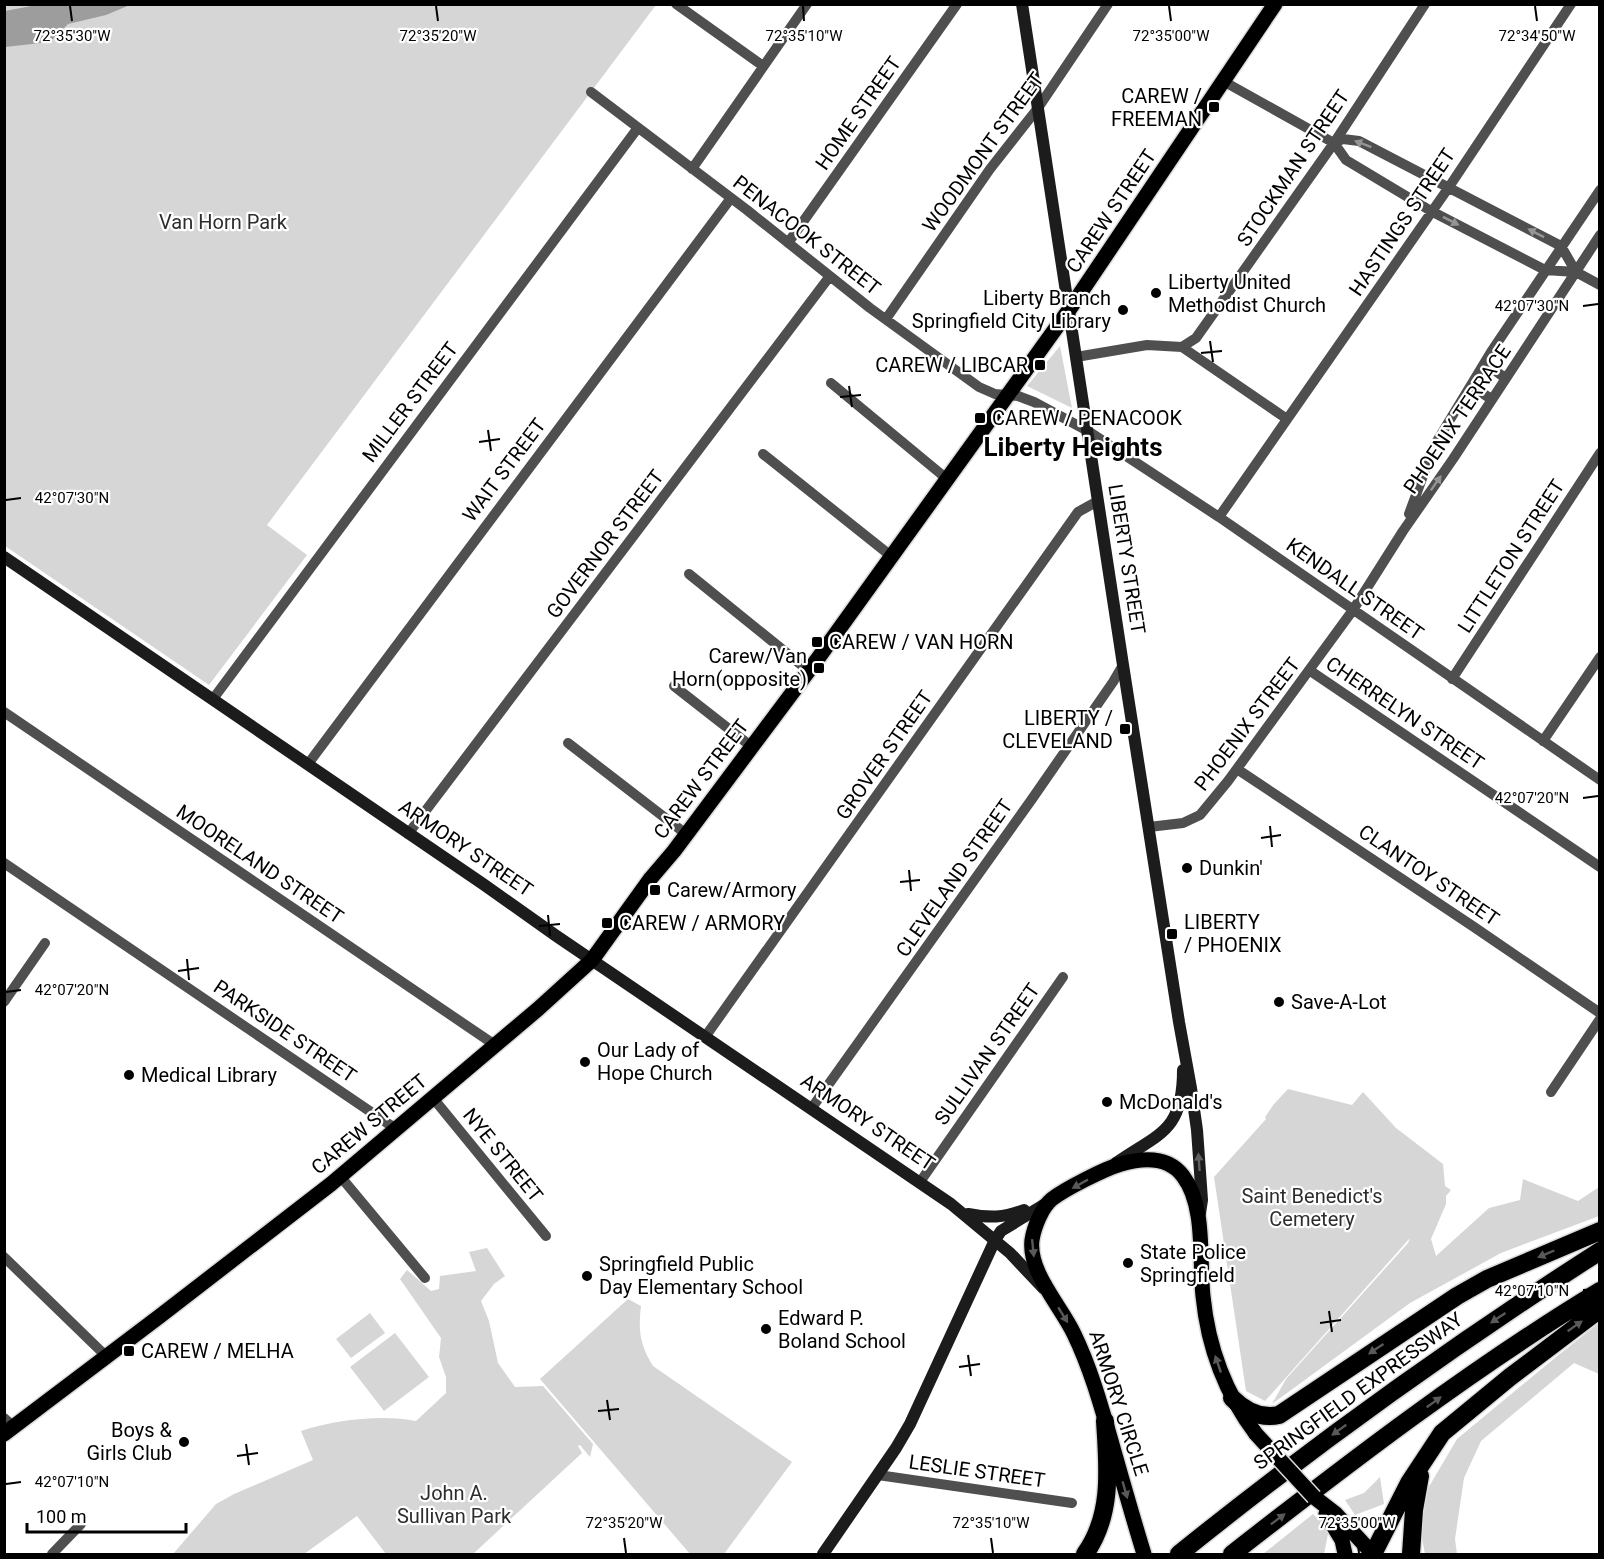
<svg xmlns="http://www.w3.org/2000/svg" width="1604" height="1559" font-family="Roboto,sans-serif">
	<rect width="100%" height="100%" fill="#fff"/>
	<path fill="#d6d6d6" d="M4,5h652l-389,520 40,30 -98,130 -204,-139z
		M1060,346l12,62 -45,-22z
		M1288,1089l64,16 11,-13 33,36 47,36 2,22 6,4 -5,6v8l-15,35 5,17 53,-48 31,-8 3,-21 55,22 21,-14v29l-98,37 -91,50 -138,101 14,-25 122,-136 2,-5 -145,163 -19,-10 -32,-214 52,-58 -1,-2 9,-13z
		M487,1248l18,28 -11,8 -13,17 8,20 9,42 17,24 28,-1 50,58 -3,13 -10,-12 -2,1 4,7 -109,101h-87l-29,-38 -53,38h-131l43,-50 18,-10 79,-34 -12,-29c32,-11 82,-17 115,-10l30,-28v-16l-7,-20 2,-19 -41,-59 7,-9 24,21 8,-2 1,-13 36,-5 -7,-19z
		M628,1299l13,7c-3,25 -1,39 12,60l139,96 -68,92h-34l-150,-175z
		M370,1313l15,20 -34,25 -15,-19z
		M1599,1323v51l-25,-11 -93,78 -17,37 -9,61 2,15h-32l-4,-21 6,-43 30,-51 99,-82z
		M395,1333l34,44 -45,34 -34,-44z
		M1380,1477l4,27 -29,11 -10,-15 19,-7z
		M1313,1514l16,15 -5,25h-61z"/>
	<path fill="#9d9d9d" d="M42,4h88v1l-24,10 -38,9 -15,15 -12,4 -36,4v-36z"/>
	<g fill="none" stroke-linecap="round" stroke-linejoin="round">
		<g stroke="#dbdbdb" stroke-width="18">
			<path id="primary" d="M4,1434l156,-118 171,-132 207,-175 54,-49 59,-82 23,-27 145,-194 250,-347 206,-306
				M1314,1497l22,17 37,40
				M1326,1514l16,26 3,14
				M1144,1554c-12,-39 -23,-78 -34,-117 -10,-35 -20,-70 -36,-103 -13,-28 -46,-62 -42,-94 2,-13 10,-33 20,-41 13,-10 52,-30 69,-35 21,-6 47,-8 62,12 23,30 16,84 20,120 5,51 22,97 53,138"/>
		</g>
		<g stroke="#dbdbdb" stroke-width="21">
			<path id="motorway" d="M1232,1398c13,13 29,21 47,17l178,-119 30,-17 113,-48
				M1085,1554c28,-39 23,-87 20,-133
				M1179,1554c134,-108 275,-209 421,-303
				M1232,1554c118,-92 239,-185 368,-263
				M1373,1554l36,-71 33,-50 68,-56 90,-68
				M1411,1554l3,-44 6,-34"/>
		</g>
		<path stroke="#4f4f4f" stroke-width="10" d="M676,4l87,62
			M1223,81l111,62 12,17 85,51 114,59 31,2 24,13
			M591,92l156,118 123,98 109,79 16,7 23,2 16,6 54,29 131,86 381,263
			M1334,143l9,-4 16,2 202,105 15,26
			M692,169l115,-165
			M788,243l169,-239
			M886,319l104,-150 48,-61 70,-104
			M1182,347l105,72
			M1076,357l71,-12 35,2 14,-9 138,-195 91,-139
			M1485,363l20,15
			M831,383l116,96
			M1472,386l19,13
			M763,454l128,102
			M1409,514l25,-68 57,-94 109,-162
			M1219,517l230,-330 122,-183
			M689,574l120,97
			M1309,670l291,197
			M1452,679l148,-226
			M674,686l78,61
			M213,699l424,-570
			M4,712l491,333
			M1543,741l57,-84
			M568,743l118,91
			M308,764l423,-566
			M1237,769l237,158 126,86
			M1149,827l34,-4 17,-8 28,-34 125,-171 50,-79 50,-72 147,-224
			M408,834l422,-558
			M4,863l392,266
			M4,1002l41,-59
			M705,1037l373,-525 20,-11
			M1551,1092l49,-73
			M433,1098l113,138
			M811,1109l221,-310 81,-117 10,-17
			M340,1176l85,102
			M920,1182l143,-205
			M4,1257l103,100
			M4,1418l10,9
			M878,1475l194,28
			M52,1554l29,-30"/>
		<path stroke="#1c1c1c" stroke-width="12" d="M1022,4l101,661 56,357 12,66 6,42 5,70 -2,13
			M4,557l479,327 72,51 396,269 59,49 33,35
			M1116,1163c43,-30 67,-31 67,-93
			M968,1214c21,4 36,4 56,-4
			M823,1554l73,-106 14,-24 85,-184 6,-9 49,-30"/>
		<use href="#primary" stroke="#000" stroke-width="15"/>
		<use href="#motorway" stroke="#000" stroke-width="18"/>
		<g stroke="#dbdbdb" stroke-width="18" stroke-linecap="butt">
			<path id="primary-bridge" d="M1256,1434l58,63"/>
		</g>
		<use href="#primary-bridge" stroke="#000" stroke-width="15"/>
	</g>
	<defs><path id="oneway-solid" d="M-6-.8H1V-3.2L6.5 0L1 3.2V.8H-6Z" transform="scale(1.5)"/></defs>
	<g fill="#959595">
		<use href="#oneway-solid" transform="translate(1363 144) rotate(-159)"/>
		<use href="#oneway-solid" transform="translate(1451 221) rotate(27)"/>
		<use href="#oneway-solid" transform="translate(1536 233) rotate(-153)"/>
		<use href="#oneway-solid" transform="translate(1436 483) rotate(-55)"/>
	</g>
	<use fill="#606060" href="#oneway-solid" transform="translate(1199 1162) rotate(-94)"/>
	<g fill="#595959">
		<use href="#oneway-solid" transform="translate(1080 1184) rotate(151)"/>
		<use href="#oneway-solid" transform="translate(1033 1248) rotate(84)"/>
		<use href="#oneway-solid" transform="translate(1546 1254) rotate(157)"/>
		<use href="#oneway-solid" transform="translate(1063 1315) rotate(58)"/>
		<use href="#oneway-solid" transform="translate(1498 1318) rotate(146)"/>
		<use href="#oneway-solid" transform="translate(1575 1326) rotate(-35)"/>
		<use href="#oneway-solid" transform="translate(1376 1349) rotate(146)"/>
		<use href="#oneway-solid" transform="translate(1218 1364) rotate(-109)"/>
		<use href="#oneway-solid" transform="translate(1434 1402) rotate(-36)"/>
		<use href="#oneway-solid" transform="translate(1339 1430) rotate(144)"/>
		<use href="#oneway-solid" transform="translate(1125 1490) rotate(74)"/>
		<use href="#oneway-solid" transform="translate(1278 1519) rotate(-37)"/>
	</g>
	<path fill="none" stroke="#000" stroke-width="2" d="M70,6l2,15M436,6l2,15M803,6l1,15M1169,6l2,15M1535,6l2,15M1583,306l15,-2M1210,341l3,21M1201,353l21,-2M849,386l3,21M840,397l21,-2M488,430l3,21M479,442l21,-3M6,500l15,-2M1583,798l15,-2M1270,826l2,21M1261,838l20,-3M909,870l2,21M900,882l20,-2M548,915l2,21M539,926l21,-2M187,959l2,21M178,971l21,-3M6,992l15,-2M1583,1290l15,-1M1329,1311l3,21M1320,1323l21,-3M968,1355l3,21M959,1367l21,-3M607,1400l3,20M598,1411l21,-2M246,1444l3,21M237,1456l21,-3M6,1484l15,-2M624,1538l2,15M991,1538l2,15M1357,1538l2,15"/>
	<g fill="#000" stroke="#fff" stroke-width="2">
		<rect x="1208" y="101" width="12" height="12" rx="3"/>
		<circle cx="1156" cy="293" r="6"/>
		<circle cx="1123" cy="310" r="6"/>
		<rect x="1034" y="359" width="12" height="12" rx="3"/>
		<rect x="974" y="412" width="12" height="12" rx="3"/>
		<rect x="811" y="636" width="12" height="12" rx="3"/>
		<rect x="813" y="662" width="12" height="12" rx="3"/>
		<rect x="1119" y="723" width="12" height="12" rx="3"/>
		<circle cx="1187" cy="868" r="6"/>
		<rect x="649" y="884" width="12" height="12" rx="3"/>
		<rect x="601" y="917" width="12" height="12" rx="3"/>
		<rect x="1166" y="928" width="12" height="12" rx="3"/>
		<circle cx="1279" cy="1002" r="6"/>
		<circle cx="585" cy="1062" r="6"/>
		<circle cx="129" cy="1075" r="6"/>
		<circle cx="1107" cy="1102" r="6"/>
		<circle cx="1128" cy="1263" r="6"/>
		<circle cx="587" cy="1276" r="6"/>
		<circle cx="766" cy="1329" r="6"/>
		<rect x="123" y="1345" width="12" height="12" rx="3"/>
		<circle cx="184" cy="1442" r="6"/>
	</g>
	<g text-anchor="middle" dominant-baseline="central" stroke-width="4.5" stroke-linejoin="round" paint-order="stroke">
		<g font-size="20" fill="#000" stroke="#fff" text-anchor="start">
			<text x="1202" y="96" text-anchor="end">CAREW /<tspan x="1202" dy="23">FREEMAN</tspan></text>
			<text x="1168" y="282">Liberty United<tspan x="1168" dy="23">Methodist Church</tspan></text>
			<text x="1111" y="298" text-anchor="end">Liberty Branch<tspan x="1111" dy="23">Springfield City Library</tspan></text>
			<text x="1028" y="365" text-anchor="end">CAREW / LIBCAR</text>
			<text x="992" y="418">CAREW / PENACOOK</text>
			<text x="829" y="642">CAREW / VAN HORN</text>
			<text x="807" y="656" text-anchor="end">Carew/Van<tspan x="807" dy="23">Horn(opposite)</tspan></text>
			<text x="1113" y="718" text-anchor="end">LIBERTY /<tspan x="1113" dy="23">CLEVELAND</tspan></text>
			<text x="1199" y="868">Dunkin'</text>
			<text x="667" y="890">Carew/Armory</text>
			<text x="1184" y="922">LIBERTY<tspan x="1184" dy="23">/ PHOENIX</tspan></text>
			<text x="619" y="923">CAREW / ARMORY</text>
			<text x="1291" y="1002">Save-A-Lot</text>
			<text x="597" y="1050">Our Lady of<tspan x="597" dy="23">Hope Church</tspan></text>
			<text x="141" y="1075">Medical Library</text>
			<text x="1119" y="1102">McDonald's</text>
			<text x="1140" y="1252">State Police<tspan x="1140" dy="23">Springfield</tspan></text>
			<text x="599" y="1264">Springfield Public<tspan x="599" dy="23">Day Elementary School</tspan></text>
			<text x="778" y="1318">Edward P.<tspan x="778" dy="23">Boland School</tspan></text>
			<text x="141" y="1351">CAREW / MELHA</text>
			<text x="172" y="1430" text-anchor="end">Boys &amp;<tspan x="172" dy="23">Girls Club</tspan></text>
		</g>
		<g font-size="20" fill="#000" stroke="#fff">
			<text transform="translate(858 113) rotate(-55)">HOME STREET</text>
			<text transform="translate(983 152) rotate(-54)">WOODMONT STREET</text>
			<text transform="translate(1293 168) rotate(-56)">STOCKMAN STREET</text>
			<text transform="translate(1111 211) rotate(-56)">CAREW STREET</text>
			<text transform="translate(1402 222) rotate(-56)">HASTINGS STREET</text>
			<text transform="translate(807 235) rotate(38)">PENACOOK STREET</text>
			<text transform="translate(410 402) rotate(-53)">MILLER STREET</text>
			<text transform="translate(1457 419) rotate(-56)">PHOENIX TERRACE</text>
			<text transform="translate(504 470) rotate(-53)">WAIT STREET</text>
			<text transform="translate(605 544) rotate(-53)">GOVERNOR STREET</text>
			<text transform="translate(1511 556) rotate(-57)">LITTLETON STREET</text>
			<text transform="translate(1127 559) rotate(81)">LIBERTY STREET</text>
			<text transform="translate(1355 589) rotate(35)">KENDALL STREET</text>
			<text transform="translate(1405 713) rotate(34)">CHERRELYN STREET</text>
			<text transform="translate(1247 724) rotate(-53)">PHOENIX STREET</text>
			<text transform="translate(884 755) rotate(-55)">GROVER STREET</text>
			<text transform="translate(701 779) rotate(-53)">CAREW STREET</text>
			<text transform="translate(466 848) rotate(34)">ARMORY STREET</text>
			<text transform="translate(260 864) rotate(34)">MOORELAND STREET</text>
			<text transform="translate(1429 875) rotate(34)">CLANTOY STREET</text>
			<text transform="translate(954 878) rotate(-55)">CLEVELAND STREET</text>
			<text transform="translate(285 1031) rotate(34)">PARKSIDE STREET</text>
			<text transform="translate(987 1054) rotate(-55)">SULLIVAN STREET</text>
			<text transform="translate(868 1122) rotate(34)">ARMORY STREET</text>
			<text transform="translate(369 1124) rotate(-40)">CAREW STREET</text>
			<text transform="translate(503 1155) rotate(51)">NYE STREET</text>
			<text transform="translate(1358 1391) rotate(-36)">SPRINGFIELD EXPRESSWAY</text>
			<text transform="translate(1119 1403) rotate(72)">ARMORY CIRCLE</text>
			<text transform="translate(977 1471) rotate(8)">LESLIE STREET</text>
		</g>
		<g font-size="20" fill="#2d2d2d" stroke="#fff">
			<text x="223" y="222">Van Horn Park</text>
			<text x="1312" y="1196">Saint Benedict's<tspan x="1312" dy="23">Cemetery</tspan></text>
			<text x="454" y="1493">John A.<tspan x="454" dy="23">Sullivan Park</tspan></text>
		</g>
		<g font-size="26" font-weight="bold" fill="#000" stroke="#fff">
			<text x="1073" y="447">Liberty Heights</text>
		</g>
	</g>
	<g font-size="15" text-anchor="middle" fill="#000" stroke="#fff" stroke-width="4.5" stroke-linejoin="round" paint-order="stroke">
		<text x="72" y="41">72°35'30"W</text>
		<text x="438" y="41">72°35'20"W</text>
		<text x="804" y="41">72°35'10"W</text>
		<text x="1171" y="41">72°35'00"W</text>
		<text x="1537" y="41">72°34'50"W</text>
		<text x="1532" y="311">42°07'30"N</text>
		<text x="72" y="503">42°07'30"N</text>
		<text x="1532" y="803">42°07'20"N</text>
		<text x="72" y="995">42°07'20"N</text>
		<text x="1532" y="1296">42°07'10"N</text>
		<text x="72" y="1487">42°07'10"N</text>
		<text x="624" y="1528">72°35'20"W</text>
		<text x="991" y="1528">72°35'10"W</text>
		<text x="1357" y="1528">72°35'00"W</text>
	</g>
	<rect width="1604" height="1559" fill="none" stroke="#000000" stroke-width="12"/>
	<path d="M27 1523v9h159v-9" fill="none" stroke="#000000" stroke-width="3"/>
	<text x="36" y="1523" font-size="18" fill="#000000" stroke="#ffffff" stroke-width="4.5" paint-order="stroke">100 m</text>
</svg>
